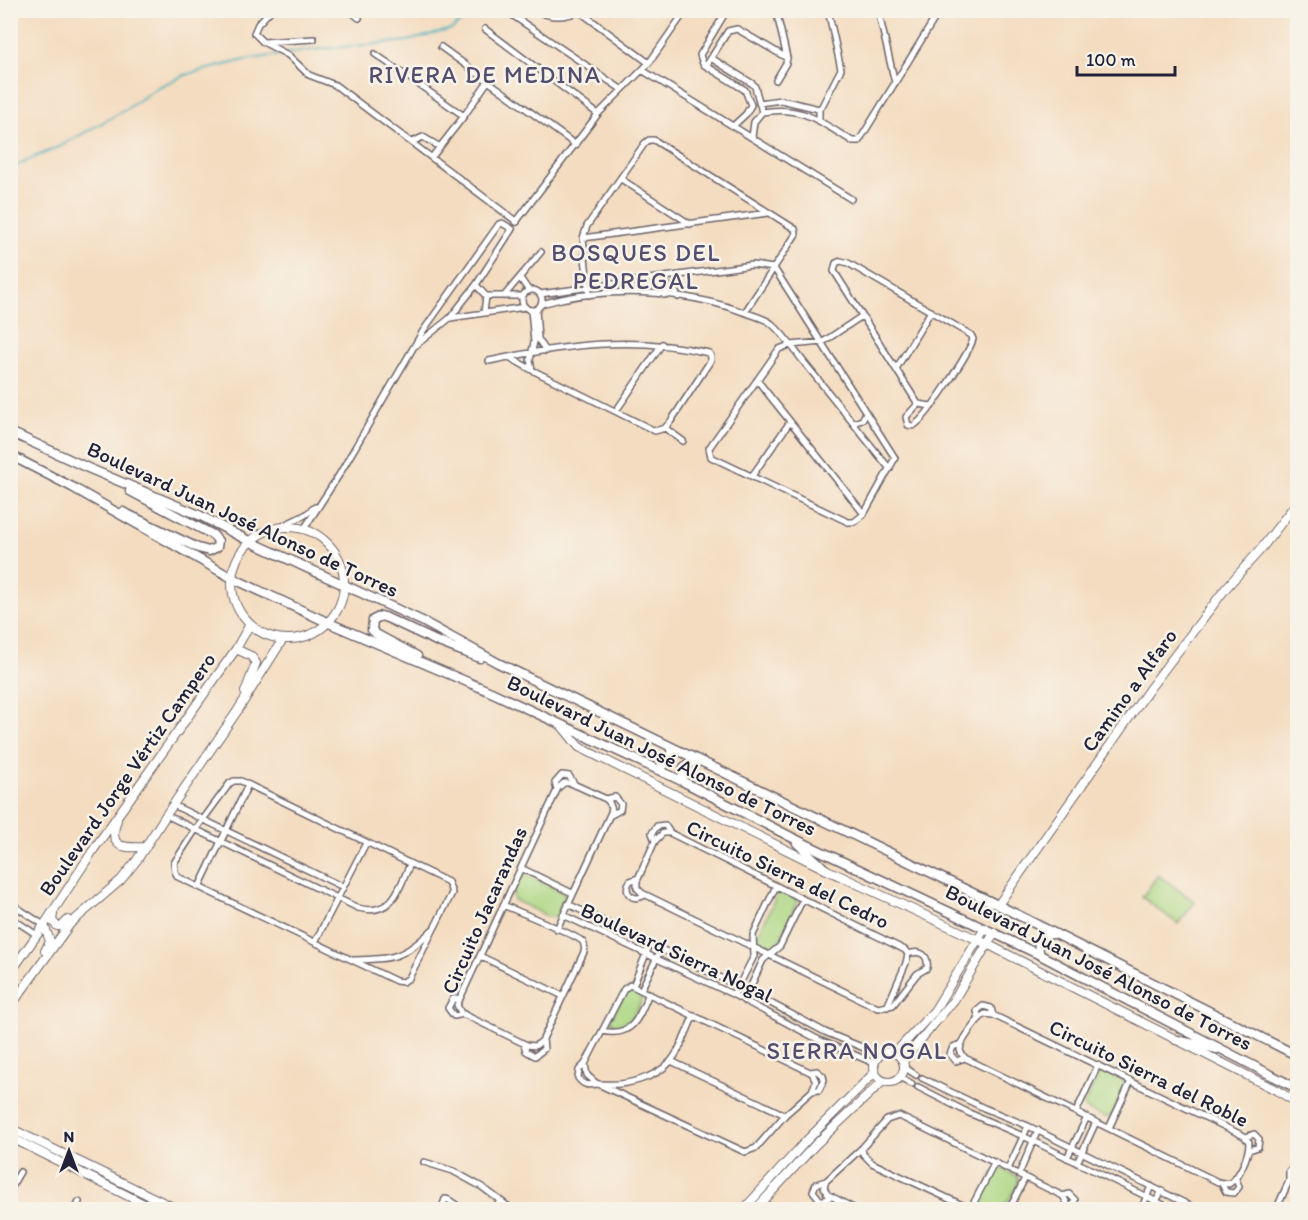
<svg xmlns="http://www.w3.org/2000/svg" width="1308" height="1220" font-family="Itim,sans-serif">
	<rect width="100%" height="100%" fill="#f7f3e8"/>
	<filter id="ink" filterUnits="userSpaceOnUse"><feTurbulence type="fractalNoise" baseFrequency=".0167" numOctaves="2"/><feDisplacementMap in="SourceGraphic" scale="12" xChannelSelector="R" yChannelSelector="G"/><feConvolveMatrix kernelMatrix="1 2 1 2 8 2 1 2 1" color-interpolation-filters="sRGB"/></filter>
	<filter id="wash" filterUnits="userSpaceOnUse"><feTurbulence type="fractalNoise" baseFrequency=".008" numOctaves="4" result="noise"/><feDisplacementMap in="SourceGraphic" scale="24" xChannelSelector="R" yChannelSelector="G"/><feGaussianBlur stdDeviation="1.35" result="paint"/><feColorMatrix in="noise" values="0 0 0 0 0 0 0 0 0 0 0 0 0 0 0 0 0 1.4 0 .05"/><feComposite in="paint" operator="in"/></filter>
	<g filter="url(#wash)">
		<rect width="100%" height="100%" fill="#f4dcc0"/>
		<path fill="#acd782" stroke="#677c5e" stroke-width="1.5" d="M526,874l38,19 1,5 -9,19h-7l-35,-17c-3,-8 4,-22 12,-26z
			M1158,875l37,27 -17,22 -36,-27z
			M783,892l12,6 2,4 -18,40 -4,5c-6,2 -17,-3 -18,-10l18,-38 3,-6z
			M632,988l9,5c3,13 -14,38 -29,30l-1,-4 16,-30z
			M1104,1071l20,10 2,4 -14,30 -5,3 -20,-8 -3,-5 15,-31z
			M1000,1168l18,9c1,6 -1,9 -4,14 -7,15 -16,23 -32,14l-2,-3 14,-30z"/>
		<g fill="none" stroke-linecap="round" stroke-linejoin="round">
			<path stroke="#3dadba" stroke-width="2" d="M563,10h4
				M10,170l13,-8 36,-15 66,-37 33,-23 30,-13 57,-14 67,-10 96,-9 44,-12 25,-19"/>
		</g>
	</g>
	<g filter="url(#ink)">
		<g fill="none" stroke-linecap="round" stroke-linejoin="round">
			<g stroke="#6c636a" stroke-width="8">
				<path id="street" d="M271,10l-13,14 -4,9 9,9 51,-3
					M349,10l10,8
					M427,10l6,5
					M511,10l-2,3 112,76
					M536,10c13,8 31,8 44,0
					M727,10l-27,45 3,9 42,26 6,15 -5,9 -13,12
					M776,10l11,48 -1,5 -10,17
					M878,10l17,73
					M921,10l13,9
					M579,11l70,52
					M485,29l113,85
					M263,42l25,13 21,20 26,10 182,137
					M441,47l135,98
					M375,54l89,62
					M711,58l42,26 2,3 7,25
					M706,66l22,-35 9,-2 50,29
					M642,70l209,129
					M759,103l22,-3 38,9
					M819,120v-11l3,-3 19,-37 -13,-59
					M752,137l2,-15 8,-10c40,-7 57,9 90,29h7l81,-131
					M412,142l11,-5 17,10
					M432,157l32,-41 24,-35
					M621,179l69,45
					M516,222l82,-108 51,-51 37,-53
					M583,238l185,-25
					M520,278l9,13
					M660,279l8,7v4l-4,5
					M476,285l10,11h37
					M522 300a10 10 0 1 1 20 0a10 10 0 1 1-20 0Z
					M540,294l212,-29 22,3 121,190 -31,56 -10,8h-6l-137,-65 -2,-9 70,-99 11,-4 33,-3 39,-26
					M589,295l-6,-57 4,-12 58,-83 4,-3h5l141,89 1,5 -51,78
					M504,296l37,-44
					M678,297l-4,-8 4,-13
					M541,304c63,-18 140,-15 202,8 9,3 22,6 29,12 14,12 24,29 35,42 28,34 55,69 83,103
					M536,309l2,30 8,12
					M531,310l3,32 -4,18 2,10
					M484,313l2,-17
					M450,318l75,-11
					M489,361c75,-16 145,-26 220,-8l2,3v4l-40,61 -6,7 -10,3 -123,-61 -23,-13
					M896,369l35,-58
					M757,380l107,134
					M918,404l-12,13 2,8c5,1 5,2 9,-2 11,-8 53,-71 56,-84l-2,-4 -123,-72 -7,-2 -5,2 -2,8 84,133 14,2
					M616,411l46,-67
					M853,423l9,-3 4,-7
					M665,428l18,13
					M752,476l38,-54
					M284,525l21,-10 10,-8
					M304,529l35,-54 84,-144 76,-107 3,-1 10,6 -36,56 -26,33 -35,28
					M234,781h7l207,101 4,11 -43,85 -6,4 -7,-1 -218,-104 -3,-5 -1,-9 22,-34 34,-46z
					M557,790l-2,-7 7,-8 7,1 6,9
					M606,799l9,-2 6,7 -1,6 -9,5
					M173,805l170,82
					M166,815l192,93c34,9 41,-19 52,-44
					M663,833h7l235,117 3,4c12,-4 21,0 19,14l-10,6 -24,31 -15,3 -236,-115 -5,-5v-7l18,-40z
					M655,841l-3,-8 5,-7 8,-1 5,8
					M10,847v8
					M521,868l51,25
					M638,878l-8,3c-8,11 3,22 15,14
					M199,887l49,-102
					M10,903l34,22
					M568,904l180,87 77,41 56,23
					M503,905c12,5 76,31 80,37 2,4 2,6 1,10l-42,89 -7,5 -8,-1 -66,-32 -4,-8 101,-217 6,-5h7l35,16 3,3 3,8 -55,119
					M563,915l171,80 85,45 55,23
					M10,917l27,18
					M315,942l51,-99
					M480,956l83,40
					M354,960c39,-1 50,-2 78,-30
					M630,985l182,88 4,8 -4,10 -27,24 -29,33 -11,4 -149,-69 -9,-8 -2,-11 39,-75z
					M633,986l17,-42
					M641,990l20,-41
					M734,995l20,-39 -1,-21 23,-49
					M460,998l-7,1 -5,9 6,8 10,-2
					M744,1001l19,-41 17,-14 23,-47
					M887,1007l19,-44 2,-9
					M985,1014l8,1 251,121 5,6c0,13 -9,35 -20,42l-11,-2 -253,-124c-2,-3 -4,-4 -5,-8 0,-8 18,-32 25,-36z
					M979,1019l-2,-8 6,-5 8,2 2,7
					M602,1031c31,7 37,-14 47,-38
					M524,1044l2,7 9,5 9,-7 -1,-10
					M961,1044l-8,3 -3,7 6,7 9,-3
					M671,1061l114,54
					M585,1064l-6,6 -1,8c8,11 14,5 24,6 23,2 53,-5 69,-23 10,-12 16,-31 23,-46
					M904,1067l12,8
					M810,1072l7,-1 6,5 1,4 -5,10 -7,1
					M900,1077l12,7
					M922,1078l62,30 44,18 171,84
					M918,1087l51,26 54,23 151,74
					M1076,1112l22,-47
					M1109,1128l22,-47
					M1246,1137l8,-3 5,5 -1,8 -9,3
					M862,1148l1,6 9,9 101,47
					M1067,1158l20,-41
					M424,1162l29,9 29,16 31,23
					M1077,1163l19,-41
					M1008,1169l20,-43
					M1019,1174l19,-44
					M826,1181l-10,3 -3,7 7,9h5l5,-3
					M1289,1181v-10l4,-3h5
					M1222,1184l4,8 8,1 5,-6 -3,-8
					M10,1189l10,-17
					M1063,1196l6,-2 6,6 -3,8h-6
					M75,1210l4,-8
					M441,1210l4,-11 4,1 15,10
					M494,1210l6,-9
					M857,1210l-30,-16 -3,-7 2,-6 36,-33 25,-28 12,-4 164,80 4,7 -1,7
					M970,1210l25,-48
					M1007,1210l6,-8 12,-24
					M1141,1210l10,-24
					M1151,1210l11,-19
					M1276,1210l13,-29 9,-5"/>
			</g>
			<g stroke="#6c636a" stroke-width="10">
				<path id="secondary" d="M232 583a56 56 0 1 1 112 0a56 56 0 1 1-112 0Z
					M236,649l15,7 5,7 -11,29
					M561,725l18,22 246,122 162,75 289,146 22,13
					M117,820c-10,29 7,28 29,27
					M998,905l152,-217 76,-100 35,-39 37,-48
					M53,914l-1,7 5,5h5l6,-6
					M44,925l6,16 -5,10
					M10,973l34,-48 50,-76 142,-200 14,-25
					M10,1007l60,-83 51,-44 16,-20 29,-45 72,-105 45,-71
					M874 1067a15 15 0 1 1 30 0a15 15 0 1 1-30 0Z
					M895,1053l39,-42 51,-83
					M903,1061l51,-61 40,-67
					M10,1128l169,82
					M10,1137l146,73
					M743,1210l63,-69 69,-69
					M755,1210l60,-65 68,-64"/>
			</g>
			<g stroke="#6c636a" stroke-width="11">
				<path id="primary" d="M10,432l78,36 111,47 50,26 173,80 76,42 508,246 292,147
					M10,455l62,32 160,91 97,45 162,69 191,89 111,57 247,117 258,134
					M123,512l75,36 11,3 8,-4 1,-6 -5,-6 -83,-44
					M417,656l-41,-22 -4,-4 1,-10 8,-4 6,2 49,23 44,17
					M657,769l14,-8v-13
					M682,781l2,-14 6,-4 8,-1
					M797,843l28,26
					M1040,955c-4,-12 0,-21 14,-21
					M1176,1040l41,9"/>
			</g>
			<use href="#street" stroke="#fff" stroke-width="5"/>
			<use href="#secondary" stroke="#fff" stroke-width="8"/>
			<use href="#primary" stroke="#fff" stroke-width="8"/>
		</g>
	</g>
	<g text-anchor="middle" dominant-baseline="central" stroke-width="5" stroke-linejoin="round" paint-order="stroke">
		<g font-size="21" fill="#22223b" stroke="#f7f3e8">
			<text transform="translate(243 519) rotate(25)">Boulevard Juan José Alonso de Torres</text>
			<text transform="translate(1129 690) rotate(-54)">Camino a Alfaro</text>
			<text transform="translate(662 755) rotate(26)">Boulevard Juan José Alonso de Torres</text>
			<text transform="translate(127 774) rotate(-55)">Boulevard Jorge Vértiz Campero</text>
			<text transform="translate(788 874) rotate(26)">Circuito Sierra del Cedro</text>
			<text transform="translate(484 910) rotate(-66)">Circuito Jacarandas</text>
			<text transform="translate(677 952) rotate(25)">Boulevard Sierra Nogal</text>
			<text transform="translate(1099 967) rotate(27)">Boulevard Juan José Alonso de Torres</text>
			<text transform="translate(1149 1073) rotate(26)">Circuito Sierra del Roble</text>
		</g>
		<g font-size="24" letter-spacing="1.5" fill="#534d70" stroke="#f7f3e8">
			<text x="485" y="74">RIVERA DE MEDINA</text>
			<text x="636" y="252">BOSQUES DEL<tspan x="636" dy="28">PEDREGAL</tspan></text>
			<text x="857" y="1050">SIERRA NOGAL</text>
		</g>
	</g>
	<rect width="1308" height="1220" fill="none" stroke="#f7f3e8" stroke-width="36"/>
	<g transform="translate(69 1151)" stroke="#f7f3e8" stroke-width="4.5" paint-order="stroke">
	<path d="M0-4.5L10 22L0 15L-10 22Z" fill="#22223b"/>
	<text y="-9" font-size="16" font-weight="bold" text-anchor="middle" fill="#22223b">N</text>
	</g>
	<path d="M1077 66v9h98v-9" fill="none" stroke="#22223b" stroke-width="3"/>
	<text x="1086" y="66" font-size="18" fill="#22223b" stroke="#f7f3e8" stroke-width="4.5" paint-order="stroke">100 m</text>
</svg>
